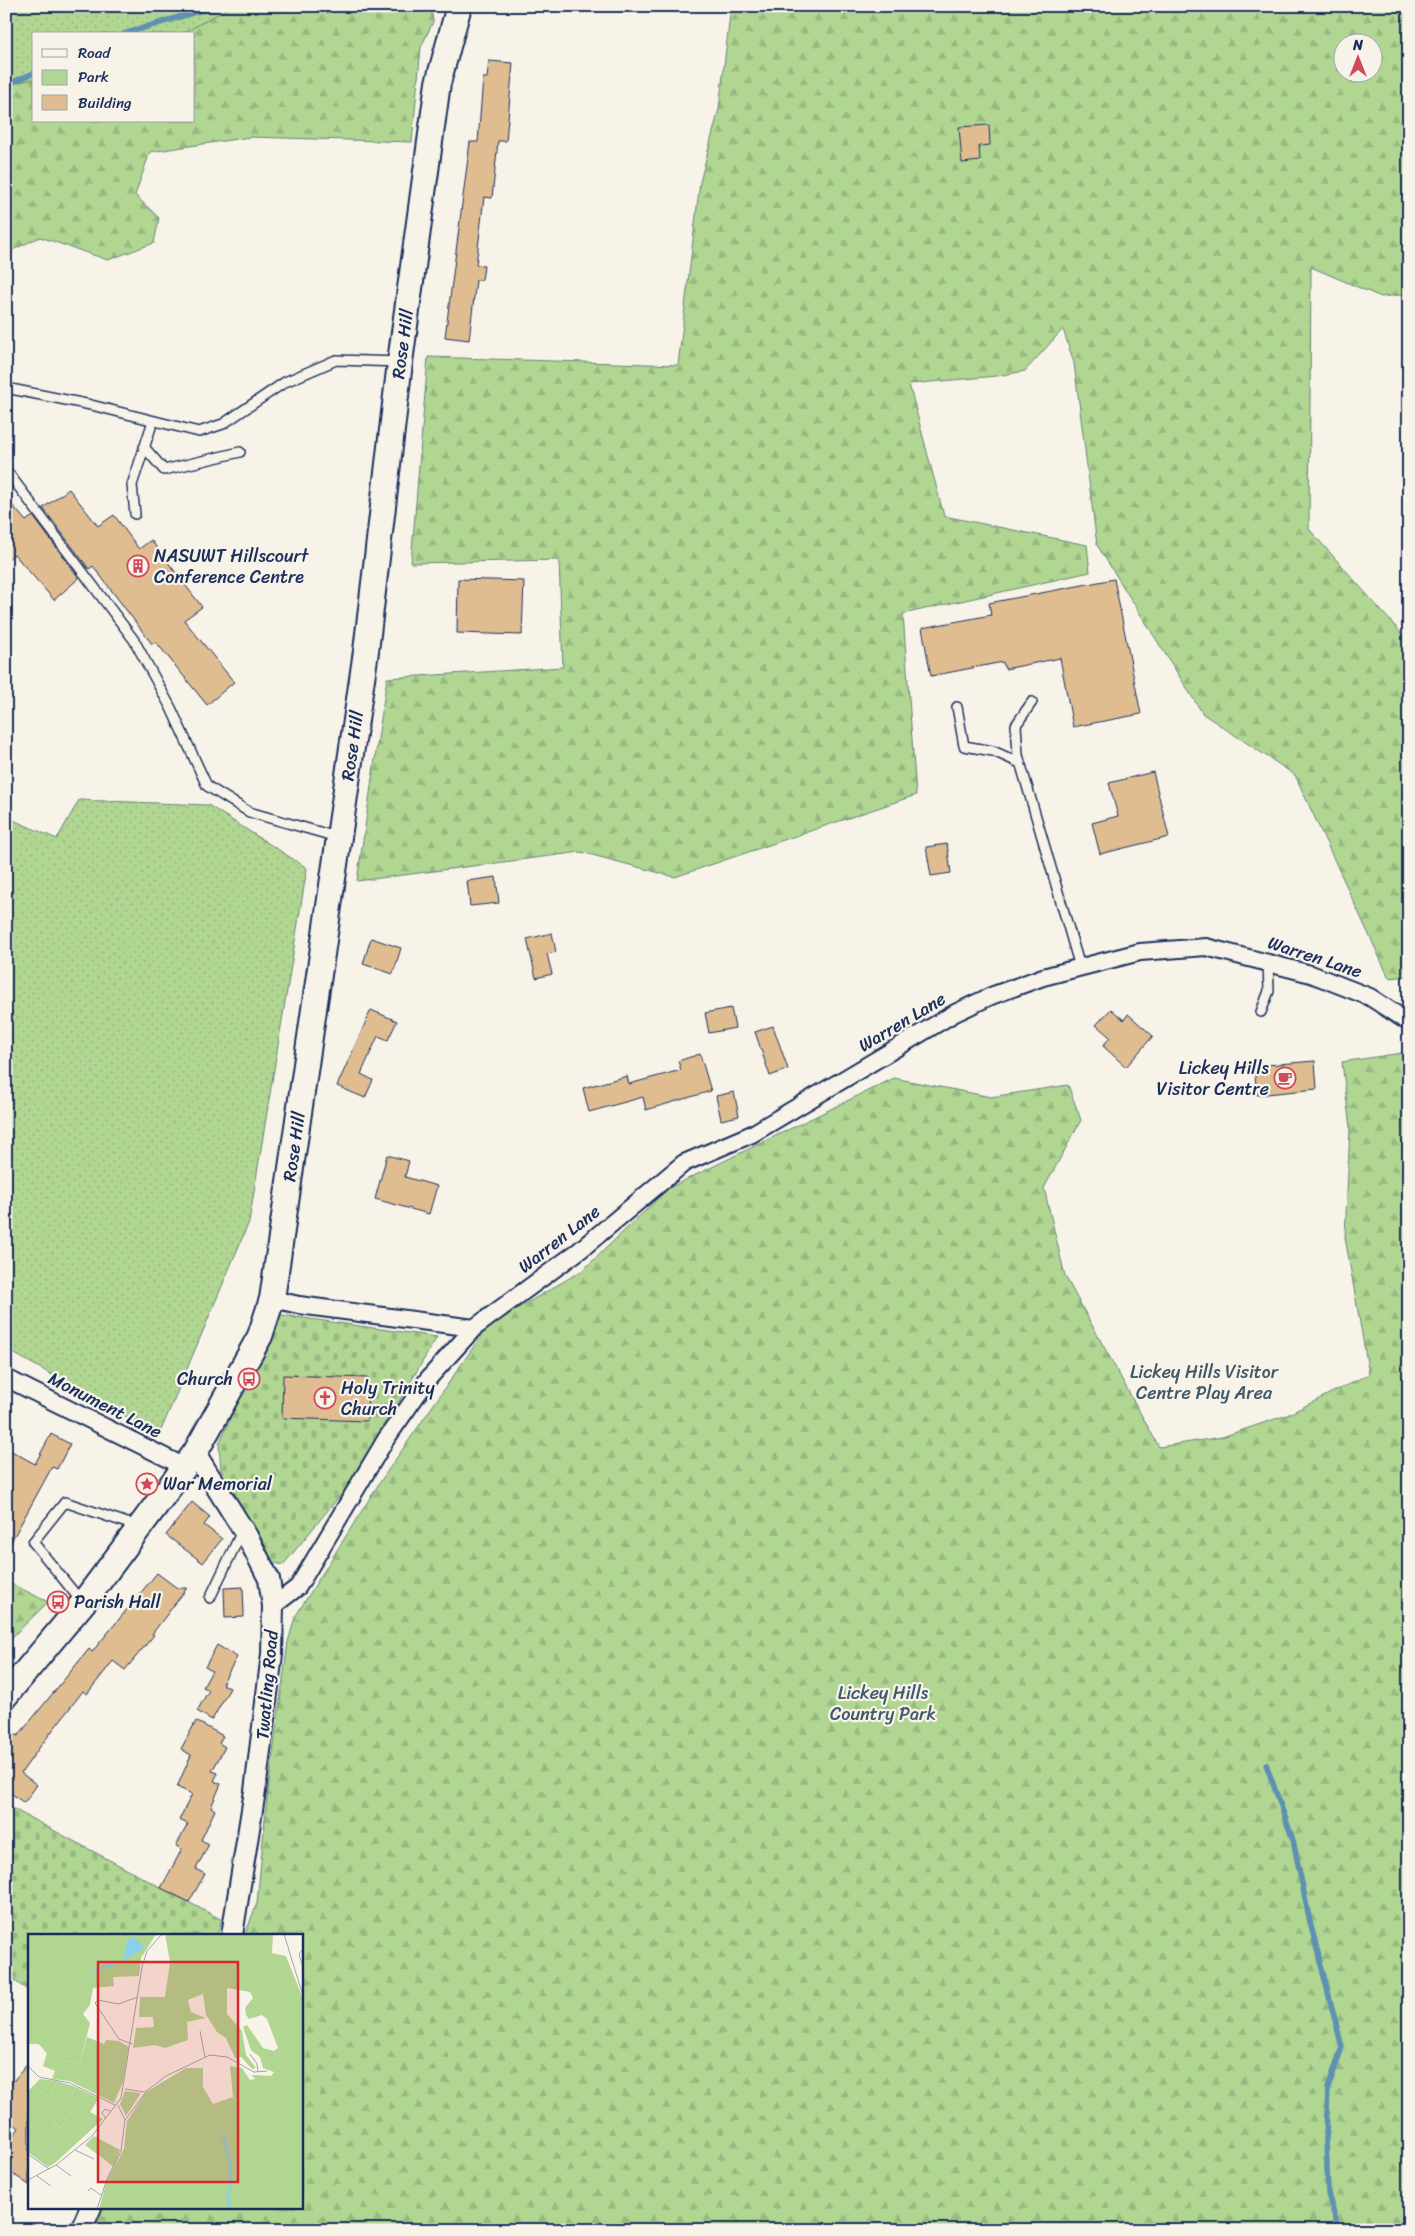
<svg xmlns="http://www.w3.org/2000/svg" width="1415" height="2236" font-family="Sriracha,sans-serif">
	<defs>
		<pattern id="green-dots" width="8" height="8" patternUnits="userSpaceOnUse" patternTransform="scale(1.25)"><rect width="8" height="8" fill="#b0d692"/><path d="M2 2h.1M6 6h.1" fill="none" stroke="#97b880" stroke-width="1.8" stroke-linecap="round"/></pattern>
		<pattern id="forest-firs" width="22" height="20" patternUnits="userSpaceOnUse" patternTransform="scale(1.25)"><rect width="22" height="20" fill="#b0d692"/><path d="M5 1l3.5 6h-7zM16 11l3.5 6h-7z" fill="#97b880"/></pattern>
		<pattern id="cemetery-stones" width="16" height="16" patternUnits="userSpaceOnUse" patternTransform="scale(1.25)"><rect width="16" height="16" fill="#b0d692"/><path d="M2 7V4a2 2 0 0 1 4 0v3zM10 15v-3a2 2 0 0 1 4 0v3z" fill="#97b880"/></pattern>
	</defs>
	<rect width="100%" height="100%" fill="#f7f3e8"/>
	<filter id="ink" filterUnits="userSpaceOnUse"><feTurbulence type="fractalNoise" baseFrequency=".02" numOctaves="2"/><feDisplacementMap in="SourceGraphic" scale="10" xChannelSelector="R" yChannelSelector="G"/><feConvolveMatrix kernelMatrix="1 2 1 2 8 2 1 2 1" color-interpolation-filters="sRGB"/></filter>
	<g filter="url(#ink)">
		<path fill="url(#green-dots)" stroke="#668278" d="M6,6h308l-120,28h-160v87l-28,43z
			M79,800l129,5 99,63 -58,354 -90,213 -153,-86v-532l51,22z"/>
		<path fill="url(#forest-firs)" stroke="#668278" fill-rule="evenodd" d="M232,6h199l2,16 -12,25 -9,95 -162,-5 -100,15 -15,43 24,23 -5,25 -46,17 -68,-23 -34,16v-168l28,-6v42h160v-87h-12z
			M731,6h678v288l-28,3 -70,-30 -2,262 100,113v334l-20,2 -94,-203 -92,-61 -106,-169 -23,-182 -11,-34 -38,42 -28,5 -88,8 35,132 143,29 3,27 -187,42 13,181 -241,82 -94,-25 -224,29 30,-203 176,-11 -4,-107 -148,3 17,-206 250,8 22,-183 19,-73zM1342,42h30v30h-30z
			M1402,1053l7,3v1174h-1319l14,-23h197v-272h-56l12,-32 10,-105 21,-156 7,-25 85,-135 108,-156 95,-56 86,-82 225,-110 97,19 77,-12 13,35 -37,68 21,88 94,171 63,-10 65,-22 82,-41 -24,-137 5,-109 -8,-66z
			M6,1581l42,21 -42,41z"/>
		<path fill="url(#cemetery-stones)" stroke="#668278" d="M275,1314l162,23 -85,144 -69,84 -11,-3 -51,-92 -2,-26z
			M6,1805l216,115 -5,15h-188v56l-23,-16z"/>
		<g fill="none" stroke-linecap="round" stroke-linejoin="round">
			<path stroke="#5d90b2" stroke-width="5.5" d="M124,34l91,-28
				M6,85l28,-12
				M1266,1764l27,76 17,82 32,125 -14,41 -2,50 2,56 11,36"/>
		</g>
		<path fill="#dfbd91" stroke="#1b2f5e" d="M489,61l24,2 -7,78h-8l-6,57 -8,-1 -8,68 8,1 -2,14h-6l-7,60 -24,-3 25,-195h8l5,-64h4z
			M989,125l1,20 -11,1 1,15 -18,2 -3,-36z
			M69,489l29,37 16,-11 25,34 12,-9 51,67 -18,13 50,62 -27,23 -51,-63 -4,2 -59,-78 -4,3 -46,-61z
			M6,498l20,23 7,-5 46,62 -25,22 -40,-46 -8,7z
			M458,579l66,2 -2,54 -65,-2z
			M1114,579l27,135 -68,13 -13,-69 -55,11 -2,-7 -72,14 -9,-48 69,-13 -2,-12z
			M1153,772l16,65 -69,17 -8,-31 26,-7 -9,-33z
			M947,844l4,29 -20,3 -5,-29z
			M496,877l3,26 -29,3 -3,-25z
			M552,933l4,19 -9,2 5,20 -16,4 -9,-39z
			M371,938l30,10 -8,26 -30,-10z
			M731,1008l4,20 -26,5 -4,-20z
			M1111,1009l13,11 4,-6 25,22 -27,31 -23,-21 7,-9 -14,-12z
			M371,1010l26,11 -9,19 -10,-4 -17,38 12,6 -8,18 -28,-12z
			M773,1026l15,43 -18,7 -15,-44z
			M700,1054l11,37 -65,19 -3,-13 -54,15 -6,-24 44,-12 2,8 52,-14 -3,-9z
			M1315,1061l2,28 -60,6 -3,-29z
			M734,1092l5,24 -18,4 -5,-24z
			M387,1155l22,6 -4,16 32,9 -8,28 -54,-15z
			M283,1375l85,3 -1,43 -85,-3z
			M51,1434l19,10 -13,25 -5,-2 -46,84v-103l29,16z
			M192,1502l18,15 -6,8 18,14 -19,24 -37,-28z
			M157,1573l20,15h10l-35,46 2,1 -29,35 -12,-9 -26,33 -4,-3 -41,53 -21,29 16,12 -13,18 -16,-12 -2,3v-52l7,-9 5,3 71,-87 3,3z
			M243,1587l1,30 -19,1 -1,-30z
			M217,1645l20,12 -15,27 8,4 -18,32 -15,-9 12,-21 -6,-3 9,-16 -7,-4z
			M196,1721l27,15 -4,7 6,4 -13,24 6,2 -4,8 7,3 -10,23 4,3 -14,30 8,4 -13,25 9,5 -16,28 -28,-14 21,-39 -6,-3 12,-22 -9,-4 13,-26 -15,-7 14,-32 -10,-6z
			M29,2062v123l-23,-16v-23l13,-18 -13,-11v-27z"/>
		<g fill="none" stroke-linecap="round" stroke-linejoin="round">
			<g stroke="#1b2f5e" stroke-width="12">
				<path id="service" d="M6,388l85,17 108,27 24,-8 62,-42 51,-22 64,2
					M144,447l20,23 76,-18
					M6,470l128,170 37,68 36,78 42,26 88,25
					M135,514l-3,-29 21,-64
					M1032,702l-16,23 2,30 62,212
					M957,707l7,39 29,5 27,12
					M1261,1012l8,-21 -1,-30
					M210,1598l32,-67
					M81,1601l-48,-59 32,-40 74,25"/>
			</g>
			<g stroke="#1b2f5e" stroke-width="20">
				<path id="minor" d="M272,1299l27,6 175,23 106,-78 104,-87 68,-29 203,-121 36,-17 52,-19 97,-25 66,-5 105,27 59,23 35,23
					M6,1378l179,89
					M273,1606l25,-19 88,-148 42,-60 46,-51"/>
			</g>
			<g stroke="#1b2f5e" stroke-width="24">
				<path id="tertiary" d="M195,1453l52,83 22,43 4,27 -1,48 -17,137 -23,144
					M81,2230l10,-23"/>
			</g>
			<g stroke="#1b2f5e" stroke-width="28">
				<g id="secondary">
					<path id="s1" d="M6,1695l77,-92 112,-150 65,-117 12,-37 94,-648 34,-289 38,-279 21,-77"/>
				</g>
			</g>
			<use href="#service" stroke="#f7f3e8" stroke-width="9"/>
			<use href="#minor" stroke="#f7f3e8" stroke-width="16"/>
			<use href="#tertiary" stroke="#f7f3e8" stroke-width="20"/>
			<use href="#secondary" stroke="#f7f3e8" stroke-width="24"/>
		</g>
	</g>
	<defs>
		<g id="building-ring" transform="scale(1.125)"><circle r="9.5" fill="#f7f3e8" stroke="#d1495b" stroke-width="1.5"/><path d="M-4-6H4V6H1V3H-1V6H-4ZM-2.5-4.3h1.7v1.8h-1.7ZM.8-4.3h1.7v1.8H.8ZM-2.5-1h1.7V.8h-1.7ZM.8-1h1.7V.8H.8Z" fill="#d1495b"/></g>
		<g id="cafe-ring" transform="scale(1.125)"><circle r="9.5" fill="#f7f3e8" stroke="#d1495b" stroke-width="1.5"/><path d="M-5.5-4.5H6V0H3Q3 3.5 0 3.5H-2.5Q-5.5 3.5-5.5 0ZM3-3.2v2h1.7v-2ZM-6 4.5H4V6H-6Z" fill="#d1495b"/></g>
		<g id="bus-ring" transform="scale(1.125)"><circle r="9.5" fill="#f7f3e8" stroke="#d1495b" stroke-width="1.5"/><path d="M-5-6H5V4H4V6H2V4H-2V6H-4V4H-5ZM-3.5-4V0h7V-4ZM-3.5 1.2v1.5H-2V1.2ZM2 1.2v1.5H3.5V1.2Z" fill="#d1495b"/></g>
		<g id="church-ring" transform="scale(1.125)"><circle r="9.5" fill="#f7f3e8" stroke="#d1495b" stroke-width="1.5"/><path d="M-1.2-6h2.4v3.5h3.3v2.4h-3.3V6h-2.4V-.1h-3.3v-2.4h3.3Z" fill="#d1495b"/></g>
		<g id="sight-ring" transform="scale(1.125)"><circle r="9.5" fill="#f7f3e8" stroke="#d1495b" stroke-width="1.5"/><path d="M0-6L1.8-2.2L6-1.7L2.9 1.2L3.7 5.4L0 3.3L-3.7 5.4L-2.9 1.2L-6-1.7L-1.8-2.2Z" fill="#d1495b"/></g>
	</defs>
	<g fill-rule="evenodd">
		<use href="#building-ring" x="138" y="566"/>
		<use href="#cafe-ring" x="1285" y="1078"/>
		<use href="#bus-ring" x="249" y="1379"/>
		<use href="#church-ring" x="325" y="1398"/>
		<use href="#sight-ring" x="147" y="1484"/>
		<use href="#bus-ring" x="58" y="1602"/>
	</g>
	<g text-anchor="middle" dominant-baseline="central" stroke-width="4.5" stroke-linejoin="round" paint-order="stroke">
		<g font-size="18" fill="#1b2f5e" stroke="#f7f3e8">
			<text stroke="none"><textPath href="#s1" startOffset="1444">Rose Hill</textPath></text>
			<text stroke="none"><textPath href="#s1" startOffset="1039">Rose Hill</textPath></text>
			<text transform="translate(1315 957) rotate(18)">Warren Lane</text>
			<text transform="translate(902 1022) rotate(-31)">Warren Lane</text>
			<text stroke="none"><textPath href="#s1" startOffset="634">Rose Hill</textPath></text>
			<text transform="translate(559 1239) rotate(-38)">Warren Lane</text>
			<text transform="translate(105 1405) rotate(27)">Monument Lane</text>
			<text transform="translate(267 1685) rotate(-85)">Twatling Road</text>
		</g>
		<g font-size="18" fill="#1b2f5e" stroke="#f7f3e8" text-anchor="start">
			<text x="154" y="556">NASUWT Hillscourt<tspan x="154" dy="21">Conference Centre</tspan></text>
			<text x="1269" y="1068" text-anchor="end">Lickey Hills<tspan x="1269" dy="21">Visitor Centre</tspan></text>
			<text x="233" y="1379" text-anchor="end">Church</text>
			<text x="341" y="1388">Holy Trinity<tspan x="341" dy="21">Church</tspan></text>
			<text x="163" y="1484">War Memorial</text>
			<text x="74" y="1602">Parish Hall</text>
		</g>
		<g font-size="18" fill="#40596b" stroke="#f7f3e8">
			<text x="1204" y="1372">Lickey Hills Visitor<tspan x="1204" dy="21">Centre Play Area</tspan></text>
			<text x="883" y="1693">Lickey Hills<tspan x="883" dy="21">Country Park</tspan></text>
		</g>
	</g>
	<g transform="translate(28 1934)">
		<rect width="275" height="275" fill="#f7f3e8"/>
		<path d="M0,0h128l-13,21 -52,27 -34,77 23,4 7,-26 17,7 2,-4 13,1 10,6 -6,35 -9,21 -44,-22 -18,-2 3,-8 -12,-5 4,-13 -12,-13zM12,145l17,2 -7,16 -17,-11zM48,153l10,5 -26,36 -7,-6 12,-14z" fill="#b0d692"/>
		<path d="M0,0h45l7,23 10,3 6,11 18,-5 28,-16 -3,26 -26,1 1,9 -21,2 -3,17 -7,9 7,9 -10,40 -29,-5 -12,-14h-11zM137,0h108l-1,19 14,3 17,43v210h-204l8,-29 17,-31 3,-28 19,-29 40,-24h17v19l10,17 20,-7 -3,-31 12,2 8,12 5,-1 -3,-4 19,1 3,-4 -11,-4 -3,-11 -9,-7 -8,-23 4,-2 16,23 11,3 4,-3 -11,-29 -5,-4 -13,4 -3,-4 -1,-7 8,-10 -3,-6 -23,-4v26l15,17 4,24 10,13 -4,1 -11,-12 -6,1 -9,-20 -9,-6 -11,-17 -3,-21 -15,6 3,12 15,6 -19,4 1,18 -23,8 -10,-3 -22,3 3,-20 18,-1 -1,-10h-14l1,-20h25l5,-35zM29,147l19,6 -11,21 -12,14 7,6 26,-36 13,6 -9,14 13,7 -48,44 -7,4 -20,-15v-61l5,-5 17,11z" fill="#b0d692"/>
		<path d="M97,157l16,2 -15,23 -6,-12zM66,202l26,14 -6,17 -29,-22z" fill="#b0d692"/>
		<path d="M84 7a7 7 0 1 1 14 0a7 7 0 1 1-14 0Z" fill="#b0d692"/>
		<path d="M105,2l11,12 -21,13 4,-19z" fill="#89d0ea"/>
		<path fill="none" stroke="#89d0ea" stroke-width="2.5" d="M66,37l28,-10M195,201l7,28v28l-3,6 4,12"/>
		<path fill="none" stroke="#9fa5b1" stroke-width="1" d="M256,0l19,62M275,15l-4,5 4,14M172,97l5,26M104,110l-13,-5 -24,-36 3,-3 20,4 20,-7M222,120l7,10 1,8M0,132l11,11 31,6 45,22M97,155l20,3 21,-16 44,-21 17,2 27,15 13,-1M78,184l-4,-5 3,-4 5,2M97,186l20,-27M47,216l19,9M0,220l21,15M28,231l15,11M9,242l14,10M0,246l28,-15 36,-29 29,-38 21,-131 5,-16 15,-17M60,257l3,-3 11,8M69,275l10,-30 14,-28 4,-31 -7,-15"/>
		<path fill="#d62828" fill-opacity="0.15" stroke="#d62828" stroke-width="2.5" d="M70,28h140v220h-140z"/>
		<rect width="275" height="275" fill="none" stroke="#1b2f5e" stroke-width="2.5"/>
	</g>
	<rect width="1415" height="2236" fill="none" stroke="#f7f3e8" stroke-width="25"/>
	<rect x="12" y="12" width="1390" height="2211" fill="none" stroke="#1b2f5e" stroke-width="2" filter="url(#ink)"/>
	<rect x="32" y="32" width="162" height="90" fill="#f7f3e8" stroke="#9fa5b1"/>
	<rect x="42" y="49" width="25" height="8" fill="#f7f3e8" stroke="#9fa5b1"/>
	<text x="78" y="58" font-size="15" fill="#1b2f5e">Road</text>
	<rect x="42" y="70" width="25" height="15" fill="#b0d692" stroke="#9fa5b1"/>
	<text x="78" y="82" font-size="15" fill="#1b2f5e">Park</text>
	<rect x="42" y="95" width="25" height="15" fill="#dfbd91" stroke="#9fa5b1"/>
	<text x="78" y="108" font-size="15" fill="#1b2f5e">Building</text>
	<g transform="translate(1358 58)"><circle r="24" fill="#f7f3e8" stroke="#9fa5b1"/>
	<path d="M0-4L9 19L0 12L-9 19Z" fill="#d1495b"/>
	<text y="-8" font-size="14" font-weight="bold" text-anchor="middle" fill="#1b2f5e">N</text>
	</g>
</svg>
